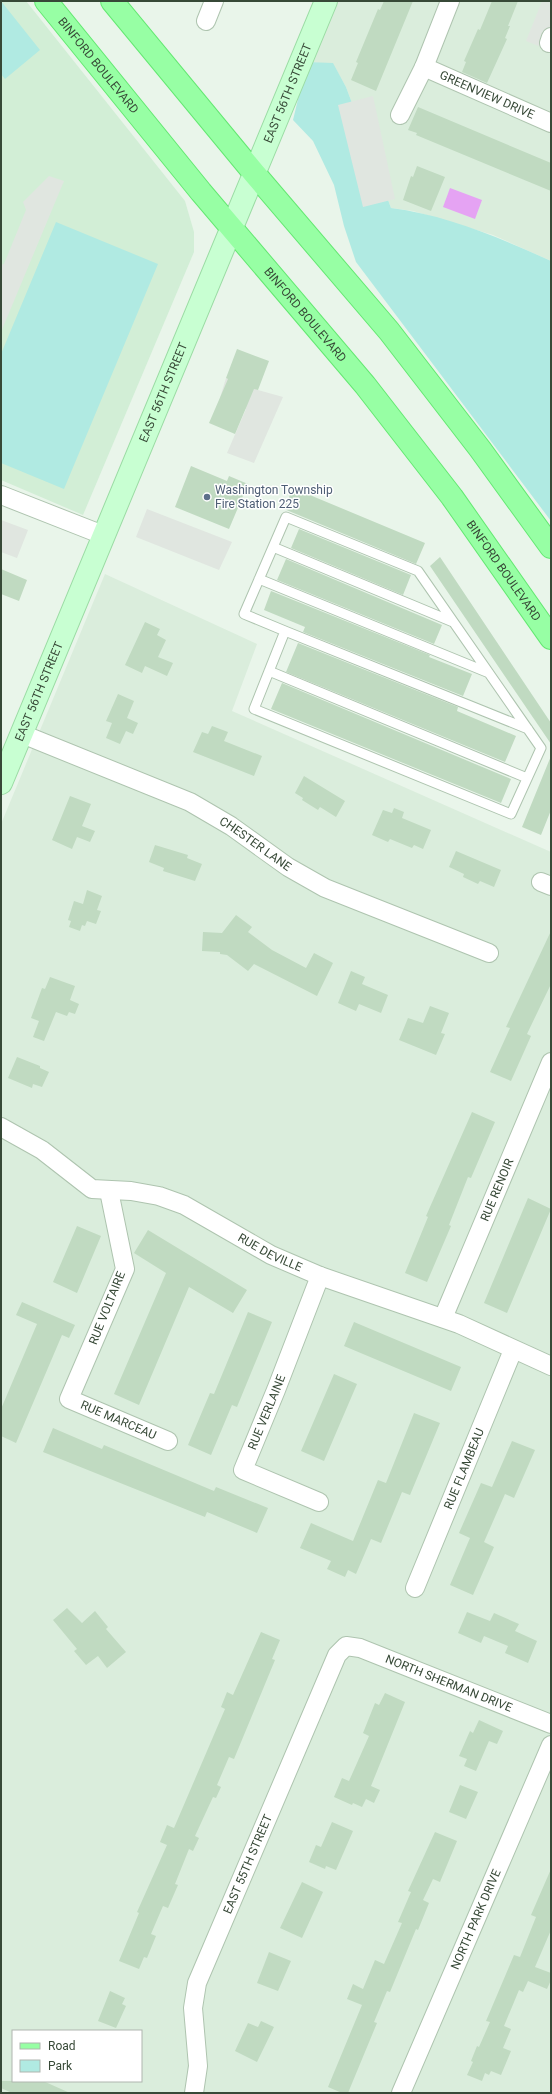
<svg xmlns="http://www.w3.org/2000/svg" width="552" height="2094" font-family="Roboto,sans-serif">
	<rect width="100%" height="100%" fill="#e9f5ea"/>
	<path fill="#daeddc" fill-rule="evenodd" d="M333,1h218v260l-58,-26 -80,-24 -22,-3 -45,-121 -13,-23 -26,-2z
		M105,574l152,70 -25,67 319,141v1241h-550v-1269zM13,2031h128v50h-128z"/>
	<path fill="#d2eed6" d="M1,1h25l159,200 9,31v20l-111,263 -82,-35z"/>
	<path fill="#b0eae2" d="M1,1l39,49 -35,29 -4,-5z
		M307,62l26,1 13,24 45,121c56,7 109,30 160,53v260l-195,-259 -12,-36 -10,-41 -21,-44 -20,-21z
		M56,222l102,42 -94,225 -63,-26v-109z"/>
	<path fill="#e0e6e0" d="M542,1h9v50l-25,-10z
		M373,96l22,103 -32,8 -25,-102z
		M49,176l15,5 -63,151v-67l3,-1 22,-54 -3,-8z
		M226,378l32,12 25,7 -29,66 -27,-10 19,-44 -26,-11z
		M147,509l85,33 -13,28 -83,-33z
		M1,520l27,10 -11,28 -16,-6z"/>
	<path fill="#e5a3f3" d="M450,188l32,12 -7,19 -32,-12z"/>
	<path fill="#c0dac1" d="M384,1h29l-37,90 -25,-11 7,-17 -2,-1 22,-53 2,1z
		M492,1h26l-10,25h2l-5,12 2,1 -20,44 -25,-11 4,-10 -2,-1 14,-32 2,1z
		M418,107l133,56v28l-135,-56 1,-2 -9,-3z
		M417,166l28,11 -14,34 -28,-11 8,-24 2,1z
		M237,349l32,12 -11,29 -4,-1 -19,45 -26,-11 19,-44 -2,-1z
		M191,466l36,15 2,-5 19,8 -19,45 -54,-22z
		M293,488l132,55 -9,21 -132,-55z
		M299,529l112,46 -8,20 -112,-47z
		M440,557l111,166v21l-121,-178z
		M286,559l156,66 -8,19 -157,-64z
		M1,569l26,11 -8,21 -18,-7z
		M271,591l159,64 -1,2 43,17 -9,22 -160,-64 2,-5 -41,-17z
		M145,622l15,7 -3,6 9,5 -8,17 15,6 -6,13 -22,-10 -3,7 -17,-8z
		M298,643l160,64 -1,4 59,25 -11,26 -219,-90z
		M282,683l229,96 -10,24 -230,-94z
		M118,694l16,7 -7,17 11,5 -5,11 -7,-3 -6,13 -14,-6 6,-15 -6,-2z
		M212,726l16,6 -4,9 38,15 -8,20 -61,-24 9,-20 6,2z
		M551,756v54l-10,25 -19,-8z
		M304,776l41,25 -9,16 -16,-10 -2,3 -16,-10 1,-2 -8,-5z
		M70,796l21,8 -9,22 13,5 -5,11 -13,-5 -5,12 -20,-9z
		M394,808l10,4 -2,6 29,12 -8,19 -9,-4 -2,3 -22,-9 -2,3 -16,-7 11,-25 9,3z
		M155,845l33,10 -1,3 15,6 -7,17 -32,-10 1,-3 -15,-6z
		M456,851l45,19 -7,17 -14,-6 -2,3 -15,-7 1,-3 -15,-7z
		M87,890l15,6 -5,14 4,1 -5,13 -9,-3 -2,5 -3,-1 -2,6 -11,-4 2,-6 -3,-1 6,-19 9,3z
		M236,915l16,12 -4,5 24,18 34,18 8,-15 19,10 -16,33 -63,-32 -6,7 -21,-16 -7,-1v-2l-18,-1 1,-19 19,1z
		M551,931v53l-24,50 4,2 -20,45 -21,-9 20,-44 -4,-1z
		M351,971l14,6 -3,7 26,11 -7,18 -22,-9 -3,7 -18,-8z
		M50,977l25,9 -5,14 9,4 -4,10 -6,-2 -2,4 -11,-4 -12,29 -11,-4 6,-16 -8,-3 11,-30 3,1z
		M430,1006l19,7 -8,20 4,1 -9,21 -37,-15 9,-22 15,5z
		M17,1057l23,9v2l9,4 -7,15 -9,-3 -1,4 -24,-10z
		M472,1112l23,10 -24,56 -3,-1 -19,48 2,1 -24,56 -22,-9 23,-56 -2,-1z
		M528,1198l23,11 -44,104 -23,-10z
		M77,1226l24,10 -24,57 -24,-11z
		M148,1230l99,60 -14,23 -44,-26 -50,118 -25,-11 52,-121 -32,-20z
		M22,1302l53,23 -6,13 -7,-3 -46,108 -15,-7v-27l36,-85 -21,-9z
		M248,1312l24,10 -35,85 -5,-2 -21,50 -23,-10 22,-52 4,1z
		M354,1322l107,45 -10,24 -107,-45z
		M334,1374l23,10 -33,77 -23,-10z
		M414,1413l26,10 -30,72 -8,-3 -21,51 -10,-4 -15,35 -8,-4 -3,7 -18,-8 4,-8 -31,-13 11,-25 42,18 25,-61 8,3z
		M53,1428l49,21 2,-4 110,46 2,-4 52,21 -11,25 -50,-21 -2,5 -162,-65z
		M512,1441l23,9 -21,48 -9,-4 -21,48 10,5 -21,48 -23,-10 20,-47 -11,-5 22,-50 11,4z
		M67,1608l15,15 13,-12 13,16 -2,2 20,23 -19,16 -9,-12 -12,9 -12,-14 3,-2 -24,-29z
		M467,1612l23,9 4,-8 25,11 -4,7 22,10 -9,22 -23,-10 3,-7 -24,-10 -3,7 -23,-10z
		M261,1632l19,8 -8,19 3,1 -41,99 -5,-2 -12,28 4,2 -5,11 -3,-1 -18,39 4,2 -6,13 -4,-2 -14,35 3,1 -10,23 -5,-2 -12,28 5,2 -9,22 -3,-1 -5,12 -20,-8 20,-48 -2,-1 30,-67 -7,-3 7,-17 7,3 51,-119 -4,-2 6,-15 6,3z
		M385,1693l20,9 -34,84 9,4 -6,13 -8,-4 -4,8 -9,-4 -1,2 -18,-8 8,-19 7,3 20,-45 -6,-3 12,-30 4,2z
		M479,1720l24,11 -6,13 -8,-3 -13,30 -12,-5 3,-7 -8,-3 11,-25 3,2z
		M460,1785l18,7 -12,27 -17,-7z
		M332,1822l21,9 -17,39 -10,-4 -1,3 -16,-7 7,-17 5,2z
		M435,1832l22,9 -17,41 -7,-3 -10,21 6,3 -11,27 -2,-1 -26,63 -3,-1 -13,31 3,1 -29,70h-6l-14,-6 34,-82 -15,-6 6,-15 10,5 12,-29 9,4 18,-41 -4,-1 13,-30 -3,-1z
		M551,1869v61l-16,37 16,6v7l-4,9 -19,-8 -5,11 -4,-2 -15,36 7,3 -8,19 8,3 -10,24 -10,-4 -2,4 -4,-2 -3,8 -15,-6 6,-13 -2,-1 6,-15 2,1 11,-25 -4,-1 28,-66 6,2 16,-40 -5,-2z
		M302,1882l21,10 -21,46 -22,-10z
		M269,1952l22,9 -13,30 -21,-8z
		M110,1991l15,7 -3,6 4,2 -10,22 -18,-7z
		M261,2021l13,6 -17,35 -22,-11 13,-28 10,4z
		M1,2081h42l27,12h-58l-11,-5z"/>
	<g fill="none" stroke-linecap="round" stroke-linejoin="round">
		<g stroke="#aec4af" stroke-width="11">
			<path id="lane" d="M286,517l132,54 123,177 -30,66 -257,-105 31,-78 -41,-17z
				M273,547l180,75
				M259,579l230,94
				M285,631l243,98
				M269,671l258,107"/>
		</g>
		<g stroke="#aec4af" stroke-width="20">
			<g id="street">
				<path d="M206,21l8,-20"/>
				<path d="M549,43l2,-6"/>
				<path id="s1" d="M424,67l127,56"/>
				<path d="M400,115l24,-48 26,-66"/>
				<path d="M1,495l102,40"/>
				<path id="s2" d="M22,734l168,68 41,24 57,41 37,21 164,65"/>
				<path d="M541,882l10,4"/>
				<path id="s3" d="M1,1127l41,23 50,39 39,2 28,5 25,9 87,50 49,21 139,48 92,42"/>
				<path id="s4" d="M109,1191l16,78 -56,130 99,42"/>
				<path id="s5" d="M443,1318l108,-256"/>
				<path id="s6" d="M319,1502l-76,-32 33,-80 44,-114"/>
				<path id="s7" d="M415,1588l98,-238"/>
				<path id="s8" d="M194,2093l4,-27 -5,-58 4,-25 140,-328 9,-9 14,2 191,76"/>
				<path id="s9" d="M401,2093l150,-348"/>
			</g>
		</g>
		<g stroke="#9bdca4" stroke-width="24">
			<g id="secondary">
				<path id="s10" d="M1,783l325,-782"/>
			</g>
		</g>
		<g stroke="#64e872" stroke-width="24">
			<g id="primary">
				<path id="s11" d="M46,1l155,191 164,193 87,112 99,141"/>
				<path d="M112,1l142,172 135,158 91,118 71,98"/>
			</g>
		</g>
		<use href="#lane" stroke="#fff" stroke-width="9"/>
		<use href="#street" stroke="#fff" stroke-width="18"/>
		<use href="#secondary" stroke="#c8ffd2" stroke-width="22"/>
		<use href="#primary" stroke="#97ffa4" stroke-width="22"/>
	</g>
	<circle fill="#5c6f8a" stroke="#fff" stroke-width="1.5" cx="207" cy="497" r="4"/>
	<g text-anchor="middle" dominant-baseline="central" stroke-width="3" stroke-linejoin="round" paint-order="stroke">
		<g font-size="12" fill="#374937" stroke="#fff">
			<text stroke="none"><textPath href="#s11" startOffset="83">BINFORD BOULEVARD</textPath></text>
			<text stroke="none"><textPath href="#s10" startOffset="747">EAST 56TH STREET</textPath></text>
			<text stroke="none"><textPath href="#s1" startOffset="69">GREENVIEW DRIVE</textPath></text>
			<text stroke="none"><textPath href="#s11" startOffset="407">BINFORD BOULEVARD</textPath></text>
			<text stroke="none"><textPath href="#s10" startOffset="423">EAST 56TH STREET</textPath></text>
			<text stroke="none"><textPath href="#s11" startOffset="731">BINFORD BOULEVARD</textPath></text>
			<text stroke="none"><textPath href="#s10" startOffset="99">EAST 56TH STREET</textPath></text>
			<text stroke="none"><textPath href="#s2" startOffset="259">CHESTER LANE</textPath></text>
			<text stroke="none"><textPath href="#s5" startOffset="139">RUE RENOIR</textPath></text>
			<text stroke="none"><textPath href="#s3" startOffset="303">RUE DEVILLE</textPath></text>
			<text transform="translate(107 1308) rotate(-68)">RUE VOLTAIRE</text>
			<text stroke="none"><textPath href="#s6" startOffset="145">RUE VERLAINE</textPath></text>
			<text stroke="none"><textPath href="#s4" startOffset="275">RUE MARCEAU</textPath></text>
			<text stroke="none"><textPath href="#s7" startOffset="129">RUE FLAMBEAU</textPath></text>
			<text stroke="none"><textPath href="#s8" startOffset="590">NORTH SHERMAN DRIVE</textPath></text>
			<text stroke="none"><textPath href="#s8" startOffset="240">EAST 55TH STREET</textPath></text>
			<text stroke="none"><textPath href="#s9" startOffset="189">NORTH PARK DRIVE</textPath></text>
		</g>
		<g font-size="12" fill="#4e5e75" stroke="#fff" text-anchor="start">
			<text x="215" y="490">Washington Township<tspan x="215" dy="14">Fire Station 225</tspan></text>
		</g>
	</g>
	<rect width="552" height="2094" fill="none" stroke="#374937" stroke-width="4"/>
	<rect x="12" y="2030" width="130" height="52" fill="#ffffff" stroke="#afb6af"/>
	<rect x="20" y="2043" width="20" height="6" fill="#97ffa4" stroke="#afb6af"/>
	<text x="48" y="2050" font-size="12" fill="#374937">Road</text>
	<rect x="20" y="2060" width="20" height="12" fill="#b0eae2" stroke="#afb6af"/>
	<text x="48" y="2070" font-size="12" fill="#374937">Park</text>
</svg>
